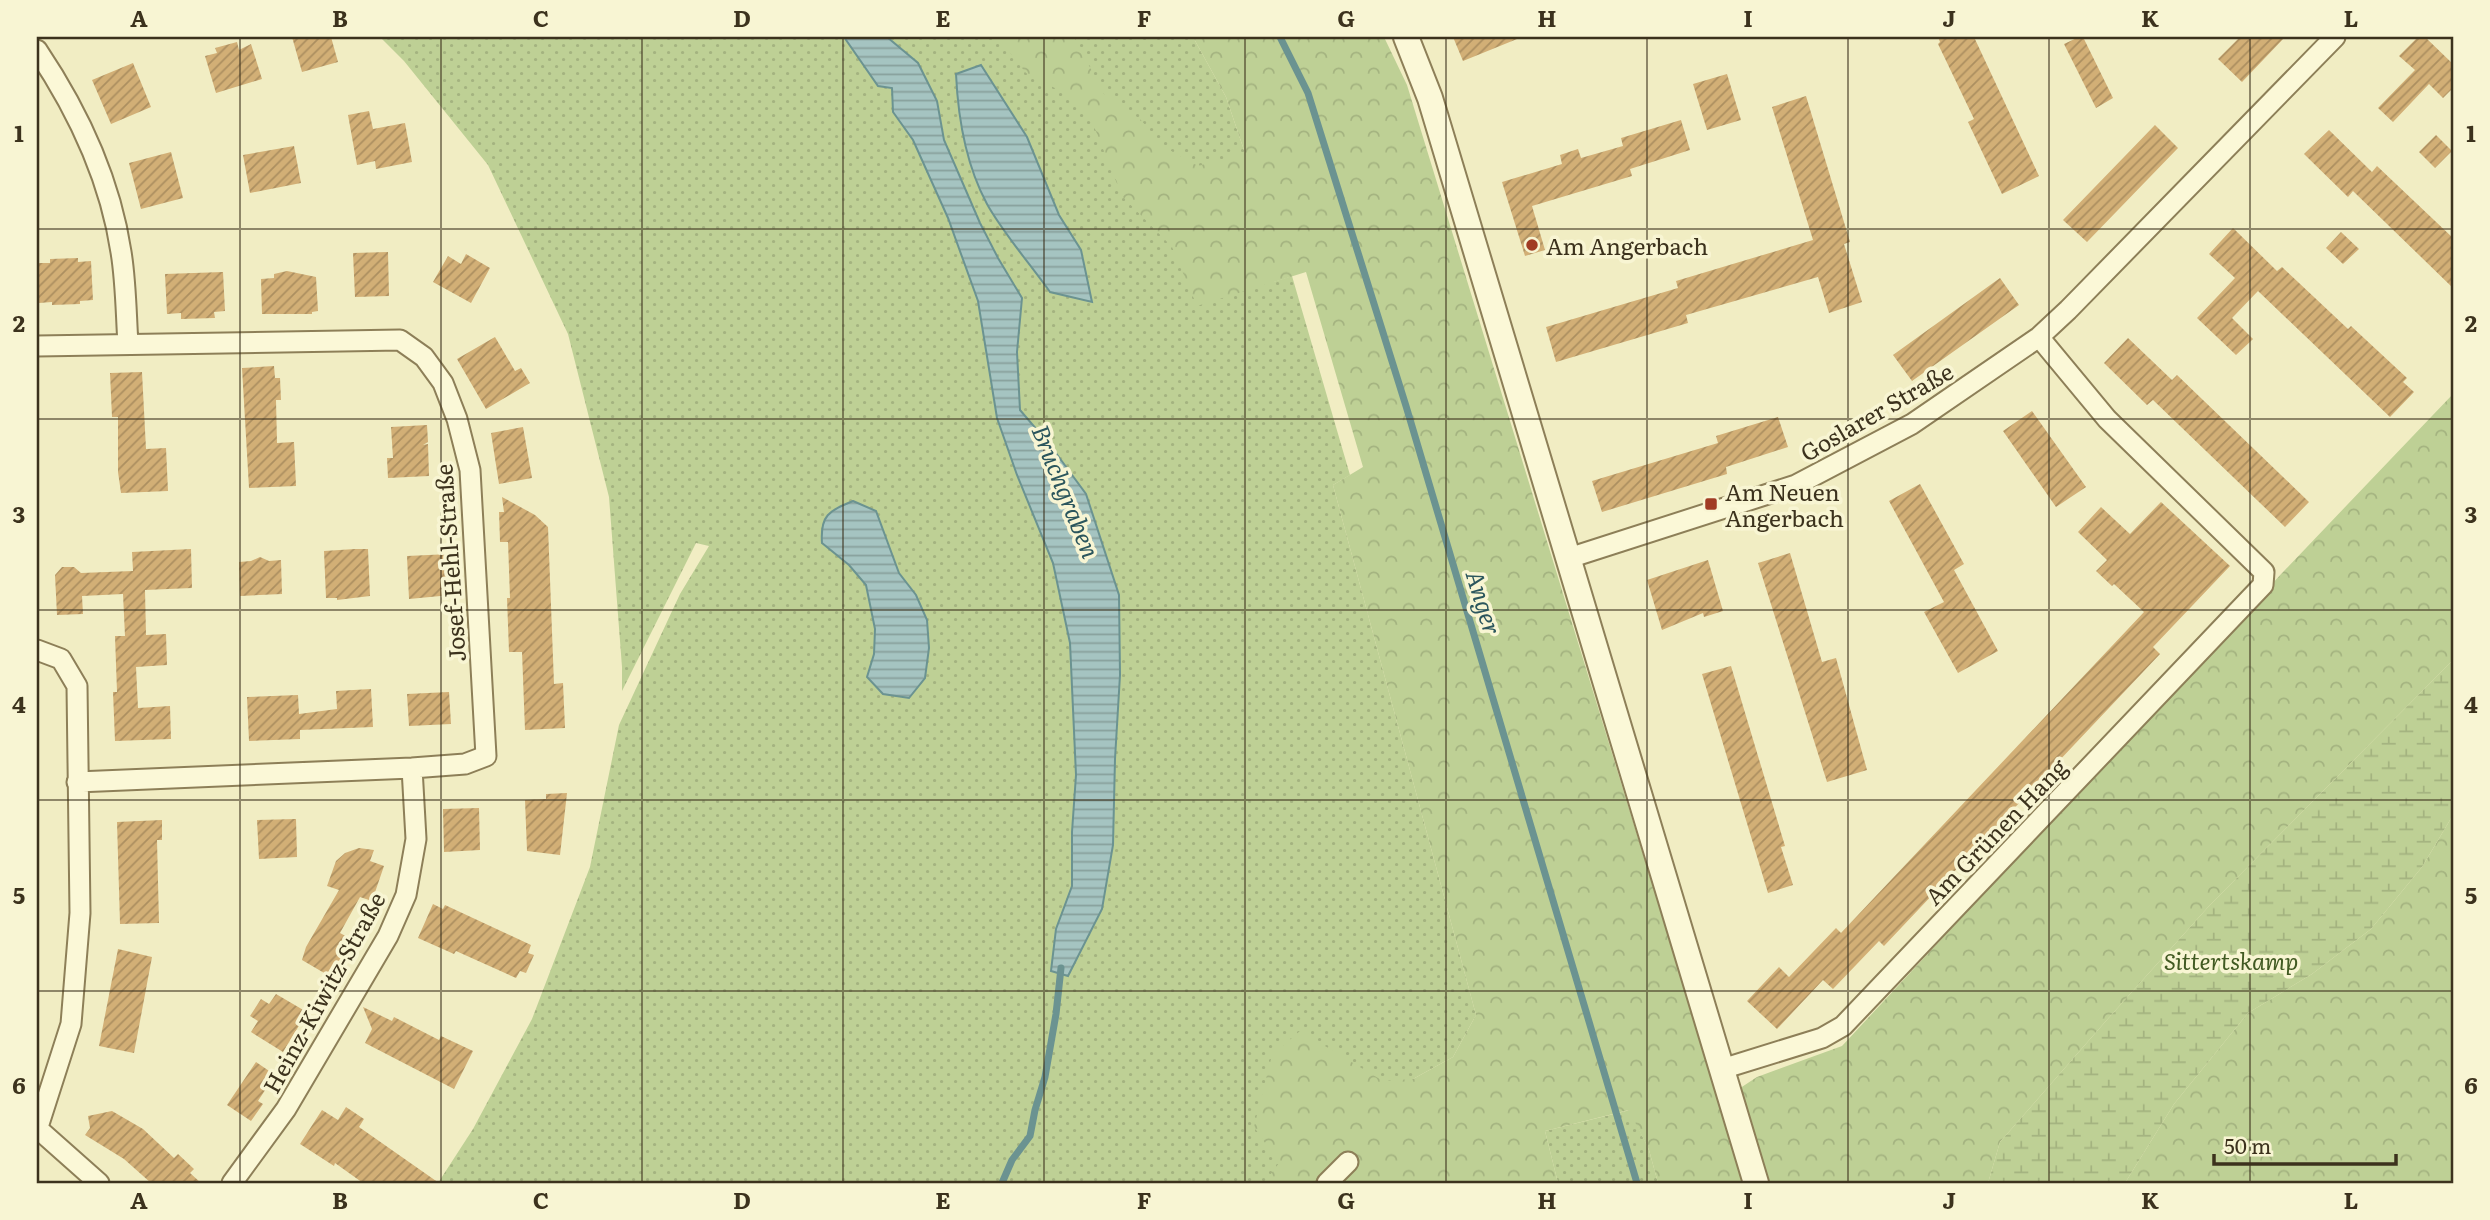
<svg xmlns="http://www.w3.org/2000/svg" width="2490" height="1220" font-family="Literata,serif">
	<defs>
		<pattern id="grass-dots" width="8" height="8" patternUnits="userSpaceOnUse" patternTransform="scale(1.75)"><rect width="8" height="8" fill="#bed095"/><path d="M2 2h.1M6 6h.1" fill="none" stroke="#a4b380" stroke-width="1.8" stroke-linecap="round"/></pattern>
		<pattern id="forest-crowns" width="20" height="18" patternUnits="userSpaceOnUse" patternTransform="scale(1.75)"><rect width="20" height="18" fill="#bed095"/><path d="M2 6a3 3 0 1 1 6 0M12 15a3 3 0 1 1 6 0" fill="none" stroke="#a4b380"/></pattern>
		<pattern id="wetland-marsh" width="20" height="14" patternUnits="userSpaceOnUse" patternTransform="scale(1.75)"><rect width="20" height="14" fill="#bed095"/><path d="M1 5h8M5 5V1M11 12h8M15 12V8" fill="none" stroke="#a4b380"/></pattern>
		<pattern id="water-rules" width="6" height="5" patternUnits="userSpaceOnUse" patternTransform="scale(1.75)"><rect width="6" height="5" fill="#a5c4c1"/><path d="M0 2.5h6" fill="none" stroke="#88a09c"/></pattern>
		<pattern id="building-hatch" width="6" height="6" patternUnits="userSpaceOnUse" patternTransform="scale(1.75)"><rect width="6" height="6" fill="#d2af76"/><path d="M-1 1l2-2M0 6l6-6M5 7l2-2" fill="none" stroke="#ac8f60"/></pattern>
	</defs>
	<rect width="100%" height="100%" fill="#f1edc3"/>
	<path fill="url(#grass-dots)" d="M380,37h813l33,60 19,56 28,129 19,-6 58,199 -17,10 143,530 -23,42 -40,22 -103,104h-872l35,-54 59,-110 58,-152 29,-142 61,-131 29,-48 -13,-3 -74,148v-24l-13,-170 -41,-163 -80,-169 -84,-104z
		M1630,1110l19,40 9,33h-100l-13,-52z"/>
	<path fill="url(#forest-crowns)" d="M998,37h76l31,59 35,23 24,28 34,19 47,-13 -19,-56 -33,-60h191l23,48 312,1017 38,-25 85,-31 442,-475 169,-177v266l-244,246 -104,116 -105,120 -12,41h-330l-9,-33 -20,-40 -84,21 13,52h-294l15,-20 -25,-36 18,-72 28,-24 83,50 30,-2 40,-22 23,-42 -143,-530 30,-18 -57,-195 -109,34 -25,-59 -50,-51 -29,-72 -21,-27 -46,-24z
		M2453,815v368h-328l49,-79 74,-91 64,-39 59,-45 51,-62z"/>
	<path fill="url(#wetland-marsh)" d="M2453,660v155l-31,52 -51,62 -59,45 -64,39 -74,91 -49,79h-137l12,-41 105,-120 104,-116z"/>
	<path fill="url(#water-rules)" stroke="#6b9391" stroke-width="2" d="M844,37h43l31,26 19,38 7,39 36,83 18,35 24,40 -5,54 3,58 30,35 36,49 33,101 1,80 -5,84 -2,86 -11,64 -34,67 -17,-5 5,-42 16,-43v-54l4,-57 -6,-132 -17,-80 -36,-88 -20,-57 -19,-117 -30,-83 -35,-78 -20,-28 -1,-24 -14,-2z
		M981,65l46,72 32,78 22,35 11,52 -42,-10c-19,-27 -47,-59 -63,-88 -21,-39 -29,-86 -31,-130z
		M853,501l23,10 23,62 17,22 11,25 2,28 -4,30 -16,20 -26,-4 -16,-17 7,-23 1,-25 -9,-44 -17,-20 -27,-22c-2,-28 7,-32 31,-42z"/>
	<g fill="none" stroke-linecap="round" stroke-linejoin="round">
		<path stroke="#6b9391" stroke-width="7" d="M1280,37l28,56 98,313 231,777
			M1002,1183l10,-23 18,-24 5,-26 10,-33 11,-63 5,-46"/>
	</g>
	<path fill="url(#building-hatch)" d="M292,37h39l7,25 -36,10z
		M1453,37h69l-59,24z
		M1938,37h36l65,139 -37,18 -34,-72 6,-3 -36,-75 2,-2z
		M2079,37h4l30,61 -17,10 -32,-64z
		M2240,37h45l-43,45 -24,-23z
		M2418,37h7l28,27v24l-10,10 -14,-14 -36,38 -15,-14 37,-38 -16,-14z
		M237,42l2,8 12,-6 11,35 -46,14 -11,-37 12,-3 -2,-5z
		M133,63l18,44 -40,17 -19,-44z
		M1727,74l14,46 -34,10 -14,-46z
		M1806,96l44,146 -6,2 18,58 -33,11 -11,-36 -132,38 2,8 -132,39 -10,-35 132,-39 -2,-7 137,-41 -41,-133z
		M369,111l4,18 32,-6 7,39 -36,7 -1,-8 -18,4 -9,-50z
		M1681,120l9,30 -60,19 2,7 -100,30 13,44 -20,6 -23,-74 60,-18 -2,-9 18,-6 3,9 42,-12 -2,-8z
		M2155,125l23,23 -91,94 -24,-22z
		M2329,130l43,42 5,-6 76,72v50l-100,-97 -5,6 -44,-43z
		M2436,135l16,16 -17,17 -16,-16z
		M294,146l7,37 -51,10 -7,-38z
		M171,152l12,46 -42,11 -12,-46z
		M2233,228l44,43 5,-4 66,62 3,-3 56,52 -4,4 11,10 -24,25 -132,-126 -26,27 21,21 -17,16 -39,-37 38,-40 -26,-24z
		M2341,232l18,17 -16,15 -17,-16z
		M388,252l1,44 -34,1 -2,-44z
		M466,254l24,14 -19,35 -38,-21 15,-26 13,8z
		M78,258v4l13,-1 2,39 -13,1v3l-28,1v-3l-13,1 -2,-40h13v-4z
		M287,271l29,6 2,34 -6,1v2h-50l-1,-35 13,-1v-4z
		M223,272l2,39 -11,1 1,6 -34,1v-6l-14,1 -2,-40z
		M2000,278l19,27 -107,76 -19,-26z
		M495,337l20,34 6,-3 9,15 -44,26 -29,-50z
		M2128,338l44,42 5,-5 132,127 -24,25 -132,-127 -6,5 -43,-42z
		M274,366l1,12h5l1,22h-5l1,43 17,-1 2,44 -47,2 -7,-120z
		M142,372l4,77 20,-1 2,43 -47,2 -3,-21v-55h-6l-2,-44z
		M2032,411l54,76 -30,20 -53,-76z
		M1778,417l10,30 -62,20 1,7 -125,38 -10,-31 126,-38 -2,-7z
		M427,425l1,17 -5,3 5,-1 1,32 -41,2 -1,-20h6l-2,-31z
		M523,427l9,51 -33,6 -8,-51z
		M1920,484l44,80 -10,6 44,81 -40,22 -34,-61 20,-10 -55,-101z
		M502,497l33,18 13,12 6,157 9,-1 2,45 -40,2 -3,-78h-13l-2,-54h3l-2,-56h-8l-1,-30h5z
		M2161,502l69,64 -77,81 7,7 -276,292 -5,-5 -46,48 -10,-9 -46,49 -30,-28 32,-34 10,10 47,-49 5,5 303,-321 -30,-28 -2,2 -16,-15 11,-11 -29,-28 23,-25 29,27z
		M191,549l1,39 -47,2 1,45 20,-1 1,31 -31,2 2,41 32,-2 1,33 -56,2 -2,-49h4l-2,-56h10l-2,-42 -41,2 1,18 -26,1 -2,-40 7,-8h12l7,6 52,-2 -1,-19z
		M355,549h13l2,47 -33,4v-2h-11l-2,-47z
		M1790,553l32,109 14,-4 31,112 -40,12 -69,-219z
		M450,554l1,41 -42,4 -2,-43z
		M260,557l9,4 12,-1 1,34 -42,2 -1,-34 12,-1z
		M1708,560l15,51 -19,6 -1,-4 -41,17 -15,-50z
		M1731,666l54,180 -4,1 12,38 -25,8 -66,-219z
		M371,689l2,38 -73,3v9l-51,2 -2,-44 51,-2 1,19 38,-5 -1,-18z
		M449,692l2,32 -42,2 -2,-32z
		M567,793l-7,62 -33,-4 -2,-51 21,-1v-5z
		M479,808l1,42 -36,2 -1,-43z
		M296,819l1,38 -38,2 -2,-39z
		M162,820v20h-5l2,83 -39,1 -3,-102z
		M359,848l15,2 -4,11 14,5 -12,35 -12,-4 -20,36 13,7 -22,37 -29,-17 4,-13 33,-57 -12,-4 9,-25 9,-8z
		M433,904l10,5 2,-4 86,40 -3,8 6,2 -8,18 -6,-2 -4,7 -60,-27 -2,3 -36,-16z
		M118,949l34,8 -18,96 -35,-7z
		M276,994l29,17 -7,12 2,1 -17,28 -32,-20 7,-11 -8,-5 11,-17 8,5z
		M363,1007l29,14 2,-4 45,23 2,-4 32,15 -19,38 -89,-46 7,-14z
		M256,1062l19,13 -17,26 5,3 -12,17 -24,-16z
		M346,1107l18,12 -5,8 80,56h-76l-28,-20 -1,3 -34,-22 22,-34 16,10z
		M112,1111l31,18 31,29 4,-4 16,15 -4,4 11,10h-50l-27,-24 -39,-24 5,-7 -2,-12z"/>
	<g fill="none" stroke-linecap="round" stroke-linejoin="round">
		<g stroke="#8d7f58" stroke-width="23">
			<path id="minor" d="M37,50c41,61 73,129 84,202 5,30 5,62 7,92
				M37,346l363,-6 24,17 19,26 14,36 13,51 16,286 -21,8 -53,4 -335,14
				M1569,558l227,-73 116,-61 127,-87 29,-27 267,-273
				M37,650l24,9 16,27 3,227 -9,111 -34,106
				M1722,1069l100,-31 21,-12 420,-441 1,-13 -157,-153 -68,-82
				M37,1128l62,55
				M232,1183l54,-74 102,-173 18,-41 10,-56 -4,-71
				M1327,1183l21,-21"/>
		</g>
		<g stroke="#8d7f58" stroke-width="28">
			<path id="tertiary" d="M1406,37l24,61 326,1085"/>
		</g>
		<use href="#minor" stroke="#fbf8d7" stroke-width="19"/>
		<use href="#tertiary" stroke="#fbf8d7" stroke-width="24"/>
	</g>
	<path fill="none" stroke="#3c321d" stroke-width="2" stroke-opacity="0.55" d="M240,37v1146M441,37v1146M642,37v1146M843,37v1146M1044,37v1146M1245,37v1146M1446,37v1146M1647,37v1146M1848,37v1146M2049,37v1146M2250,37v1146M37,229h2416M37,419h2416M37,610h2416M37,800h2416M37,991h2416"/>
	<g fill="#a13b23" stroke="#f8f5d3" stroke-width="2.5">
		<circle cx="1532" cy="245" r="7"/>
		<rect x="1704" y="497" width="14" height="14" rx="3.5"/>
	</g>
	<g text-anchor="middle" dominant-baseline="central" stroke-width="7" stroke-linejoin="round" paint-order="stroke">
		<g font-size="23" fill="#3c321d" stroke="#f8f5d3" text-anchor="start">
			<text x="1546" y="245">Am Angerbach</text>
			<text x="1725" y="491">Am Neuen<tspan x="1725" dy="26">Angerbach</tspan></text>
		</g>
		<g font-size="23" fill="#3c321d" stroke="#f8f5d3">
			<text transform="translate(1876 411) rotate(-30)">Goslarer Straße</text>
			<text transform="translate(449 563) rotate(-94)">Josef-Hehl-Straße</text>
			<text transform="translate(1995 831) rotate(-46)">Am Grünen Hang</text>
			<text transform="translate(323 992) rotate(-61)">Heinz-Kiwitz-Straße</text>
		</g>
		<g font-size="23" font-style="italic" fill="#415a22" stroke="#f8f5d3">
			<text x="2231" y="960">Sittertskamp</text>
		</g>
		<g font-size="24" font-style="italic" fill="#2b565d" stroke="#f8f5d3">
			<text transform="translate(1067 491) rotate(68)">Bruchgraben</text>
			<text transform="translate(1485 602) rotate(73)">Anger</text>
		</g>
	</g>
	<rect width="2490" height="1220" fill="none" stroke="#f8f5d3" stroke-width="77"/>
	<path d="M2214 1154v10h182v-10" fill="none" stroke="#3c321d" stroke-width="3.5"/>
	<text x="2224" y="1154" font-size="21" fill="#3c321d" stroke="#f8f5d3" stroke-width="5" paint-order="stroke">50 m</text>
	<rect x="38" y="38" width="2414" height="1144" fill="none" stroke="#3c321d" stroke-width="2.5"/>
	<g font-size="23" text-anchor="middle" font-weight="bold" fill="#3c321d">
		<text x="139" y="27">A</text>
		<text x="340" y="27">B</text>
		<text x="541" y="27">C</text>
		<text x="742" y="27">D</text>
		<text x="943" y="27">E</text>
		<text x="1144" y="27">F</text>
		<text x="1346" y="27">G</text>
		<text x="1547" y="27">H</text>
		<text x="1748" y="27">I</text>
		<text x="1949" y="27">J</text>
		<text x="2150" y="27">K</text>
		<text x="2351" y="27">L</text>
		<text x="19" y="142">1</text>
		<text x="2471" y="142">1</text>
		<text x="19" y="332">2</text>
		<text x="2471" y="332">2</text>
		<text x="19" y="523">3</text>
		<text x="2471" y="523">3</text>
		<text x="19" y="713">4</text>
		<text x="2471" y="713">4</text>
		<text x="19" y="904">5</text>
		<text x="2471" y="904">5</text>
		<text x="19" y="1094">6</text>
		<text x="2471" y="1094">6</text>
		<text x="139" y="1209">A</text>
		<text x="340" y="1209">B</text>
		<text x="541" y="1209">C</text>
		<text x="742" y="1209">D</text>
		<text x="943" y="1209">E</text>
		<text x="1144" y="1209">F</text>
		<text x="1346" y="1209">G</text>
		<text x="1547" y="1209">H</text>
		<text x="1748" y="1209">I</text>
		<text x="1949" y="1209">J</text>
		<text x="2150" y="1209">K</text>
		<text x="2351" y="1209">L</text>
	</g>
</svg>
